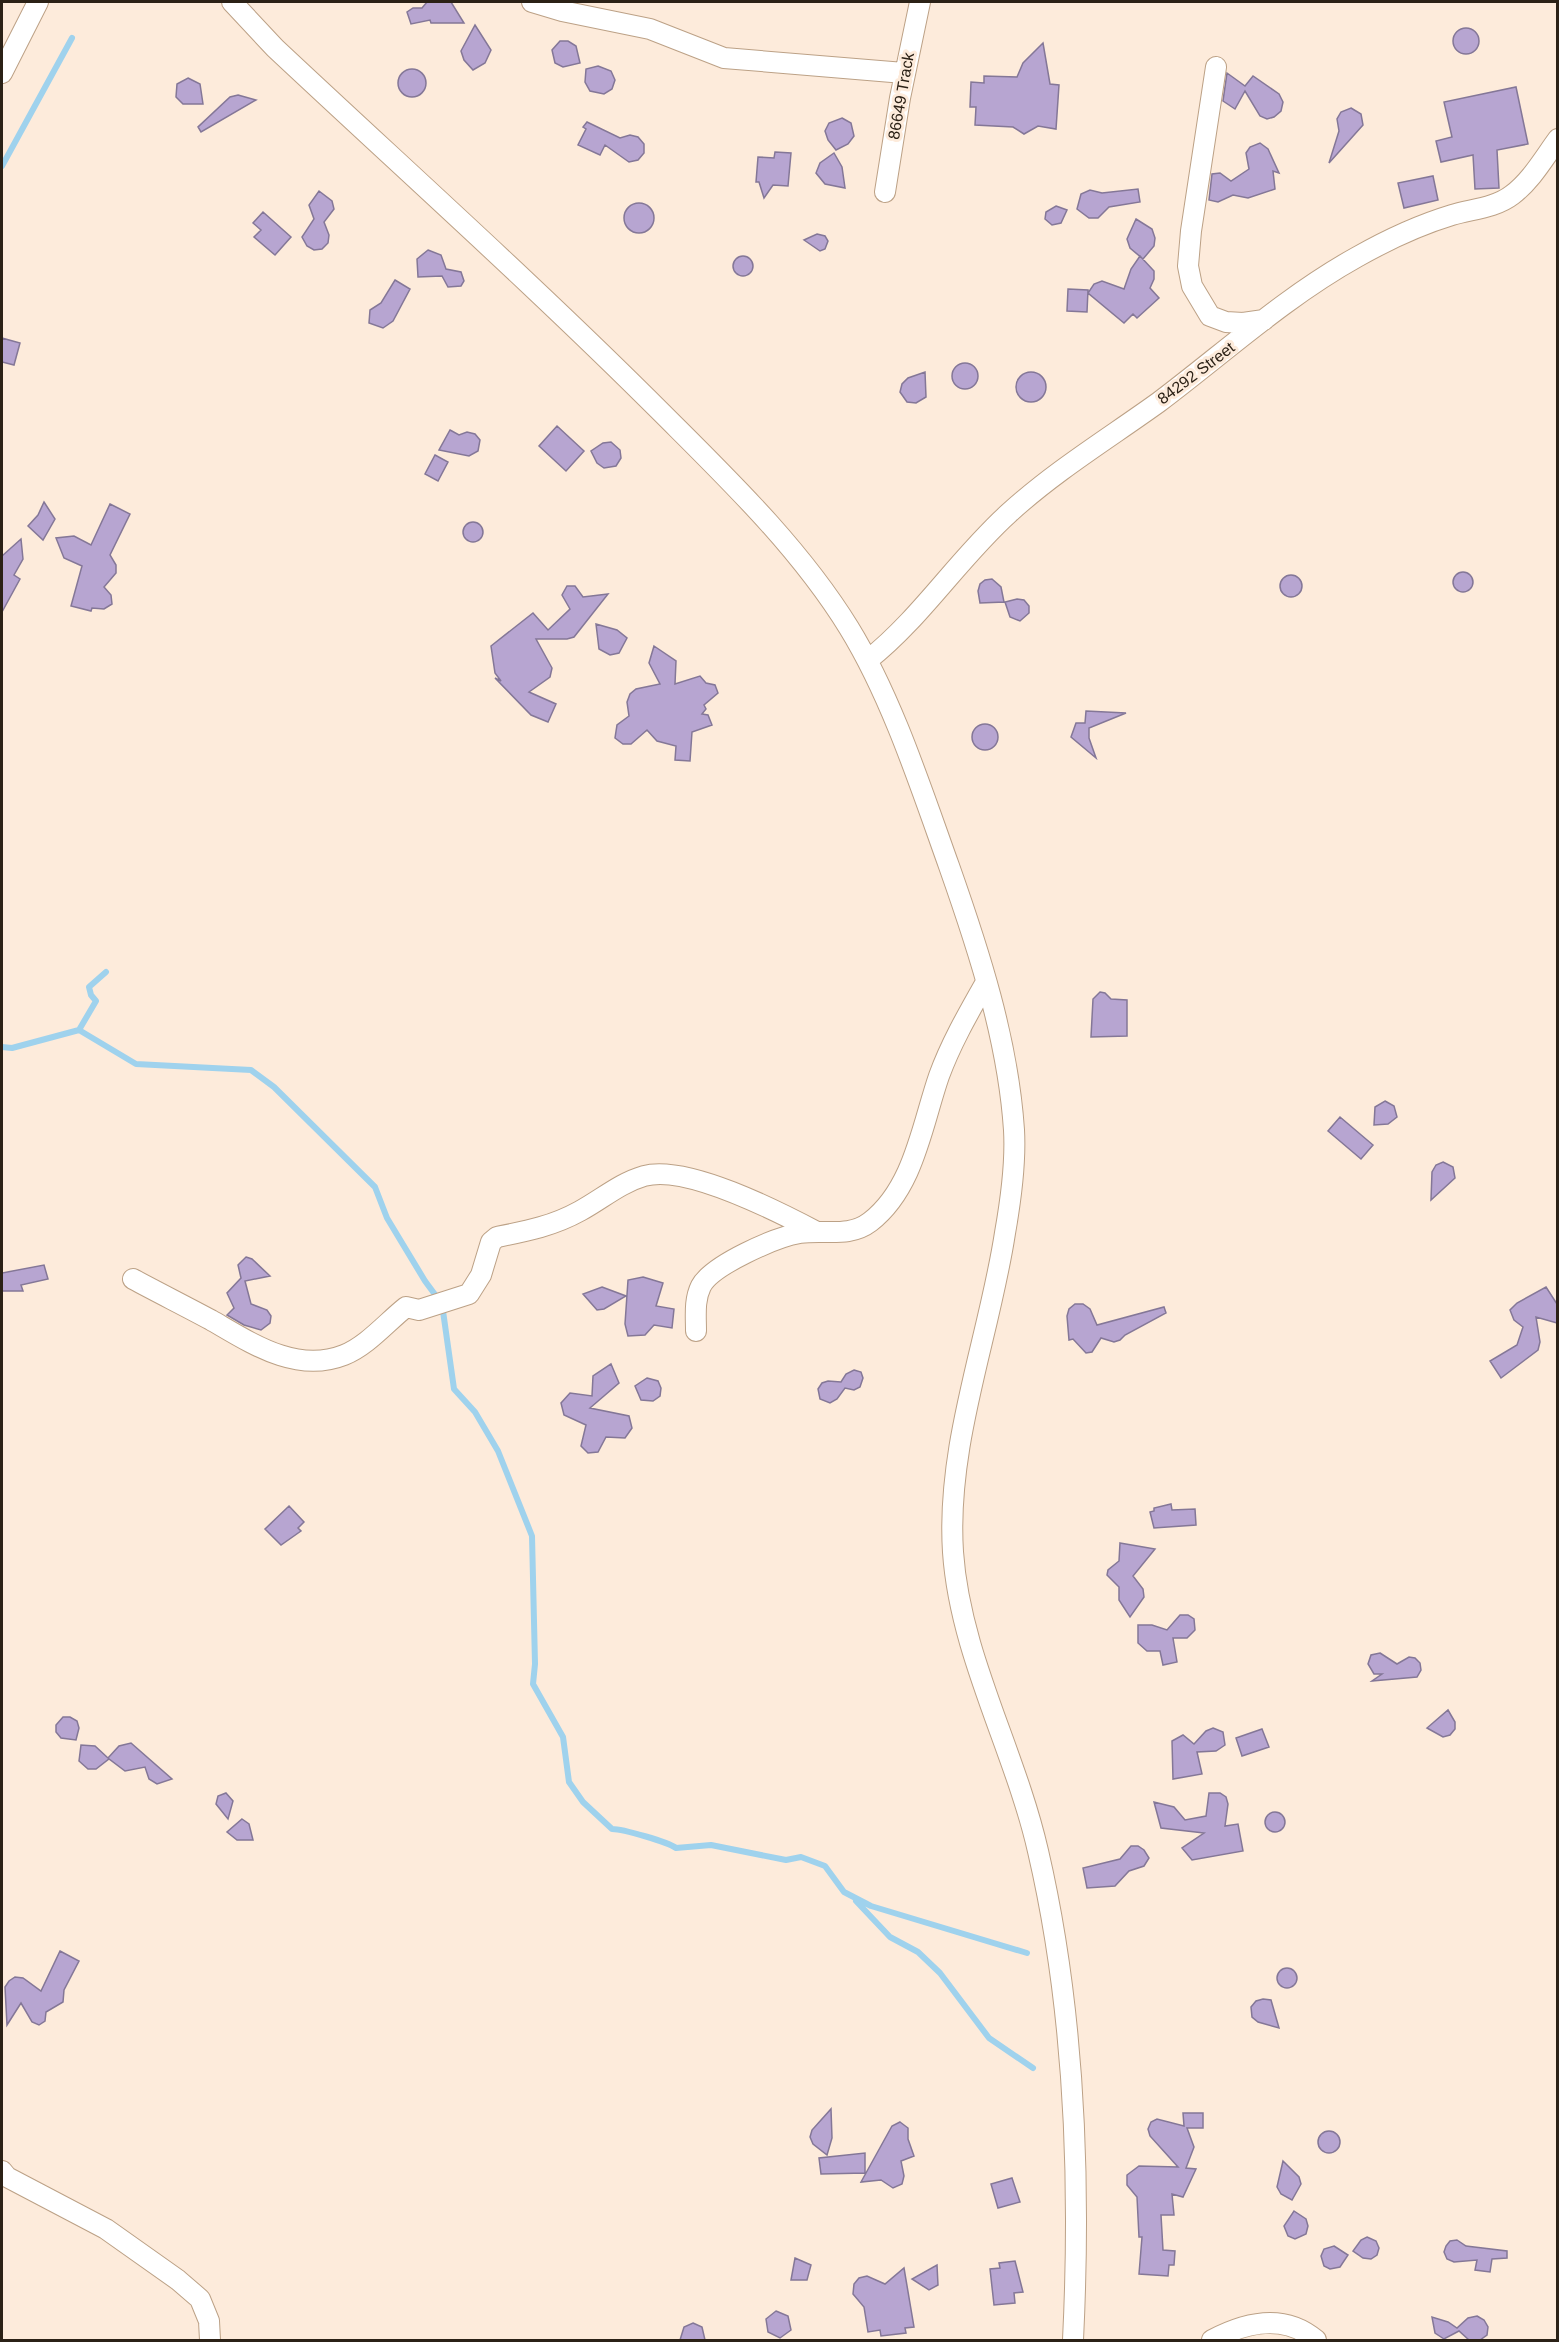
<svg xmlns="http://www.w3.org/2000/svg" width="1559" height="2342" font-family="Arial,sans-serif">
	<rect width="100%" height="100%" fill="#fdebdb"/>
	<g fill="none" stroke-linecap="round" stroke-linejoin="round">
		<path stroke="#9fd2ed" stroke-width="6" d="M2,166l70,-128
			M79,1030l17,-29 -5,-6 -2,-8 17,-15
			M2,1047l10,1 67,-18 57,34 115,6 23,17 101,100 12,31 38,63 17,23 12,85 21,23 23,39 34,85 3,128 -2,20 30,53 6,45 14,20 29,27c11,0 56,13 64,19l35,-3 75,15 15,-3 24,9 19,26 27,14 156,47
			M856,1901l34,36 28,15 22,21 49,65 44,30"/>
	</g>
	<path fill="#b7a5d1" stroke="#847797" stroke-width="1.5" d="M427,2h24l13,21h-33l-1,-3 -19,4 -4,-12 6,-4h9z
		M475,25l16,25 -6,13 -12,7 -9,-10 -3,-9z
		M1453 41a13 13 0 1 1 26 0a13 13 0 1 1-26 0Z
		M560,41h8l8,5 4,17 -17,4 -8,-4 -3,-13z
		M1043,43l7,41 9,1 -3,44 -18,-3 -14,8 -11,-7 -38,-2 1,-18h-6l1,-25 13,1v-7l33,1 6,-14z
		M598,66l13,5 4,9 -3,9 -8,5 -14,-3 -5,-9 1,-13z
		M398 83a14 14 0 1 1 28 0a14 14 0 1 1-28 0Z
		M1227,73l18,13 8,-10 26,18 4,8 -2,9 -7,6 -7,2 -7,-3 -15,-25 -10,18 -12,-8z
		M188,78l12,6 3,20h-20l-7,-7 1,-13z
		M1516,87l12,57 -31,6 2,38 -24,1 -2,-34 -32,7 -5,-21 16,-4 -8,-35z
		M238,95l18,5 -55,32 -3,-5 32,-30z
		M1351,108l10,6 2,11 -34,38 10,-32 -2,-12 4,-7z
		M842,118l9,5 3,13 -6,8 -12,6 -8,-10 -3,-9 4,-8z
		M587,122l33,16 10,-3 8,2 6,7v9l-6,7 -9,2 -24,-17 -5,10 -22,-10 8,-16 -3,-2z
		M1260,143l8,6 11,24 -6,-2 2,18 -27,9 -15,-3 -15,7 -9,-2 3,-26 8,-1 11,8 18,-12 -3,-16 4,-6z
		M775,152l16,1 -3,33 -15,-1 -9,13 -5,-16h-3l2,-25 16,1z
		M834,153l8,14 3,21 -20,-4 -9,-11 4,-10z
		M1433,176l5,24 -34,8 -6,-25z
		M1138,189l2,13 -31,5 -11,11h-9l-12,-9 4,-15 9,-4 12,3z
		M319,191l13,10 2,8 -10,13 5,13 -1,8 -6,6 -8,1 -7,-4 -5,-9 12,-18 -5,-14z
		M624 218a15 15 0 1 1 30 0a15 15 0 1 1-30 0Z
		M1056,206l11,4 -6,13 -9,2 -7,-6 1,-7z
		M263,212l28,25 -16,18 -21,-18 7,-7 -8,-7z
		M1136,219l16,10 3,9 -1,8 -11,13 -13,-11 -3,-9z
		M817,234l8,2 3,5 -3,8 -5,2 -16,-11z
		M428,250l13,5 5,14 15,3 3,9 -3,5 -13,1 -6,-11 -24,1 -1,-18z
		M733 266a10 10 0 1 1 20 0a10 10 0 1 1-20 0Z
		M1140,256l14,15v8l-4,9 9,10 -22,20 -4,-4 -9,9 -36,-30 6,-9 8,-3 22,8 7,-20z
		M395,280l15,9 -17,32 -10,7 -14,-5 1,-13 11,-7z
		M1068,289l20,1 -1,22 -20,-1z
		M2,338l18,5 -6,22 -12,-3z
		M952 376a13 13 0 1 1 26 0a13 13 0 1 1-26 0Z
		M1016 387a15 15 0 1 1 30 0a15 15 0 1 1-30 0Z
		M925,372l1,25 -10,6 -9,-1 -7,-10 2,-8 6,-6z
		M557,426l27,25 -18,20 -27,-25z
		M450,430l9,5 8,-3 8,2 5,6 -2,11 -9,5 -30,-6z
		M611,442l9,8 1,8 -5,8 -12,2 -7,-5 -6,-12 12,-8z
		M435,455l13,7 -10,19 -13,-7z
		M44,502l11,17 -12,21 -15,-14 10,-11z
		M110,504l20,10 -20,41 6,10v8l-12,14 7,8 1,9 -8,5 -12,-1 -1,3 -20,-5 11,-40 -18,-8 -8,-20 18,-2 17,9z
		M463 532a10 10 0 1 1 20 0a10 10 0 1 1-20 0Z
		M21,539l2,20 -9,16 6,4 -18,33v-56z
		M1453 582a10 10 0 1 1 20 0a10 10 0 1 1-20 0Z
		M1280 586a11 11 0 1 1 22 0a11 11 0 1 1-22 0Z
		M992,579l9,8 3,15 -24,1 -2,-12 2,-7 5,-4z
		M567,586h8l8,11 25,-3 -34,43 -7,2h-31l16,29 -2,9 -21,15 27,12 -8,18 -17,-7 -36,-37 6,3 -6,-8 -4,-27 42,-33 15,17 22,-21 -8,-14z
		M1017,599l7,1 5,6v7l-9,8 -10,-4 -5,-15z
		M596,624l21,6 10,8 -8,15 -9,2 -11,-6z
		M654,646l22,15 -1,23 25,-8 6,7 9,2 3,8 -14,12 2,4 -4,5 6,1 4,10 -20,7 -2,29 -15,-1 1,-14 -19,-5 -10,-11 -16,14h-8l-8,-6 2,-13 12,-9 -2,-14 3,-8 6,-5 24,-5 -11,-21z
		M1086,711l40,2 -37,15v10l7,20 -25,-21 5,-14h9z
		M972 737a13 13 0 1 1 26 0a13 13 0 1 1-26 0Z
		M1100,992l5,1 6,6 16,1v36l-36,1 2,-38z
		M1385,1101l9,5 3,11 -9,7 -14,1 1,-18z
		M1340,1117l33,28 -12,14 -33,-28z
		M1443,1162l10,5 2,11 -24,22 1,-28 4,-7z
		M246,1257l6,2 18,17 -25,5 6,23 16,6 4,6 -1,7 -9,7 -17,-5 -17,-10 7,-7 -7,-15 14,-15 -3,-13z
		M44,1265l4,14 -27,6 2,6h-21v-18z
		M643,1277l20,6 -7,23 18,3 -2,19 -18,-3 -9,10 -17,1 -3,-12 3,-44z
		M602,1287l24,9 -22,13 -7,1 -14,-16z
		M1546,1287l11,17v19l-21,-6 4,25 -2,8 -37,28 -11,-17 27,-16 6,-18 -9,-7 -4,-10 7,-7z
		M1075,1304h8l7,5 7,16 67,-18 2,6 -41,22 -5,5 -6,2 -13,-4 -9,14 -6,1 -13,-14 -4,1 -2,-24 2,-7z
		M611,1364l8,19 -29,25 39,8 3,12 -7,10 -19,-1 -8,15 -10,1 -7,-7 5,-21 -22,-10 -3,-12 9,-10 22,3 1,-20z
		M854,1370l7,2 2,6 -3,9 -6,3 -9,-2 -8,11 -7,4 -10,-4 -2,-10 4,-6 6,-2 13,1 5,-8z
		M647,1378l11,3 3,7 -1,8 -7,5 -12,-1 -6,-14z
		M1171,1504l1,6 23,-1 1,16 -42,3 -4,-16 4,-1v-3z
		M289,1506l15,16 -6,6 3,3 -20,14 -16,-16z
		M1120,1543l35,6 -22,27 10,13 1,8 -14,20 -11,-17v-13l-12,-12 1,-5 11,-9z
		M1180,1615h8l6,4 1,11 -8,8h-14l4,24 -14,3 -3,-14h-13l-9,-8v-18h14l15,5z
		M1380,1653l17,11 12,-7 6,1 5,5 1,7 -4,7 -45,4 10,-7h-8l-6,-10 3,-9z
		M1448,1710l7,12v7l-5,6 -7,2 -16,-9z
		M63,1717h7l7,4 2,7 -3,12 -15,-2 -5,-6v-7z
		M1213,1728l10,4 2,13 -9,6 -19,1 5,22 -29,5 -1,-38 11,-6 11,9 12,-13z
		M1262,1729l7,18 -27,9 -6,-18z
		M131,1743l41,36 -15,5 -8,-5 -4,-12 -20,4 -16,-12 -13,10h-8l-9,-8 2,-16 14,1 13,12 11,-12z
		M226,1793l7,8 -5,18 -12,-15 2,-8z
		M1209,1793h11l6,4 2,7 -3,22 13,-2 5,27 -51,9 -10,-12 22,-15 -43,-5 -7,-26 20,5 11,13 21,-4z
		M1265 1822a10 10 0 1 1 20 0a10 10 0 1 1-20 0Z
		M242,1819l7,5 4,16h-16l-10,-8z
		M1131,1846h7l6,4 5,8 -5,8 -15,5 -14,15 -28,2 -4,-20 37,-9z
		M60,1951l19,10 -15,29 -1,12 -17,10 -1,9 -6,4 -7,-3 -11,-19 -14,22 -2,-38 4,-6 6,-4 8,1 18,13z
		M1277 1978a10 10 0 1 1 20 0a10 10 0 1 1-20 0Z
		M1263,1999l8,1 8,28 -21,-6 -6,-5 -1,-10 5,-6z
		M831,2109l1,29 -5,17 -14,-11 -3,-7 2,-7z
		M1183,2113h20v15h-16l7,19 -8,21 10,1 -13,28 -11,-3 2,21h-13l2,35 12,1 -1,14h-5l-1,11 -29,-2 3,-37h-3l-2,-40 -10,-12v-10l12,-9 39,1 -28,-31 -2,-7 3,-7 6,-3 27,7z
		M900,2122l8,6v11l6,17 -13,5 3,15 -2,8 -9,4 -12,-8 -20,2 31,-56z
		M1318 2142a11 11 0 1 1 22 0a11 11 0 1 1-22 0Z
		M865,2153v20l-44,1 -2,-16z
		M1283,2161l16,16 2,7 -9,16 -11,-6 -4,-7z
		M1012,2178l8,24 -22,6 -7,-24z
		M1294,2211l12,8 2,7 -2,8 -11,5 -7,-3 -4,-10z
		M1367,2237l9,4 3,7 -2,7 -6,4 -8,-1 -10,-7 8,-11z
		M1457,2240l9,6 41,5v7l-15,1 -2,13 -15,-2 2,-10 -23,2 -7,-3 -3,-7 2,-6 4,-5z
		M1334,2246l14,9 -8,12 -10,2 -6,-3 -3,-10 3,-7z
		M795,2258l16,7 -4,15h-16z
		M1015,2261l8,31 -9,1 1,10 -21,2 -4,-36 10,-1 -1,-5z
		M937,2265l1,20 -9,5 -17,-11z
		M904,2268l10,59 -9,1 1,5 -25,3 -1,-6 -12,2 -4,-25 -11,-13 1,-10 5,-6 8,-2 18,8z
		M776,2311l12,5 3,14 -11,8 -12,-6 -2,-13z
		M1477,2316l7,4 4,7 -1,8 -7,5h-11l-10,-9 -15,8 -9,-6 -3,-16 16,5 9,6 11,-10z
		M693,2323l9,4 3,13h-25l4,-13z"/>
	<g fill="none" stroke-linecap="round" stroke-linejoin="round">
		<g stroke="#bca186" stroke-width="22">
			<path id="minor" d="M232,2l43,46c129,121 261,239 387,365 66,66 137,134 187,215 43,70 72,160 100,238 30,85 59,174 65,264 2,34 -3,69 -9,103 -16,105 -59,211 -52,319 7,103 62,198 85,299 37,159 43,326 35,489
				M532,2l30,9 88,18 74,29 180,15
				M1216,67l-25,164 -3,35 4,20 18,30 16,6 17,1 21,-3
				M2,73l36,-71
				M885,192l15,-94 20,-96
				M868,660c54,-43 90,-101 141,-147 46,-42 100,-75 150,-111 65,-49 126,-105 198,-145 30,-17 62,-32 95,-42 20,-6 43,-7 60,-20 19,-14 32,-37 46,-56
				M133,1279c26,14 52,27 78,41 40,23 85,54 133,35 23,-9 43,-33 62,-48l13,3 50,-16 12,-19 10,-33 6,-5c30,-6 56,-11 83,-26 22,-12 40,-28 64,-35 42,-12 135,36 173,56
				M696,1331c0,-15 -2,-31 5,-45 11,-21 75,-49 99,-53 24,-4 49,5 70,-11 44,-34 52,-97 69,-146 12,-33 30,-64 47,-94
				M2,2171l5,6 99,52 72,51 22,19 9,22 1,19
				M1212,2340c34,-18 72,-27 104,0"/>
		</g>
		<use href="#minor" stroke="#fff" stroke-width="20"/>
	</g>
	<g text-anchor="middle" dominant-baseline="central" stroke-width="6" stroke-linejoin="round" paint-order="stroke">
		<g font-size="16" fill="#2b2116" stroke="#fdebdb">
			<text transform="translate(901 96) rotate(-80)">86649 Track</text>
			<text transform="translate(1196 373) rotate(-37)">84292 Street</text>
		</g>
	</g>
	<rect width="1559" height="2342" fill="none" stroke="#2b2116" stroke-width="6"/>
</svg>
